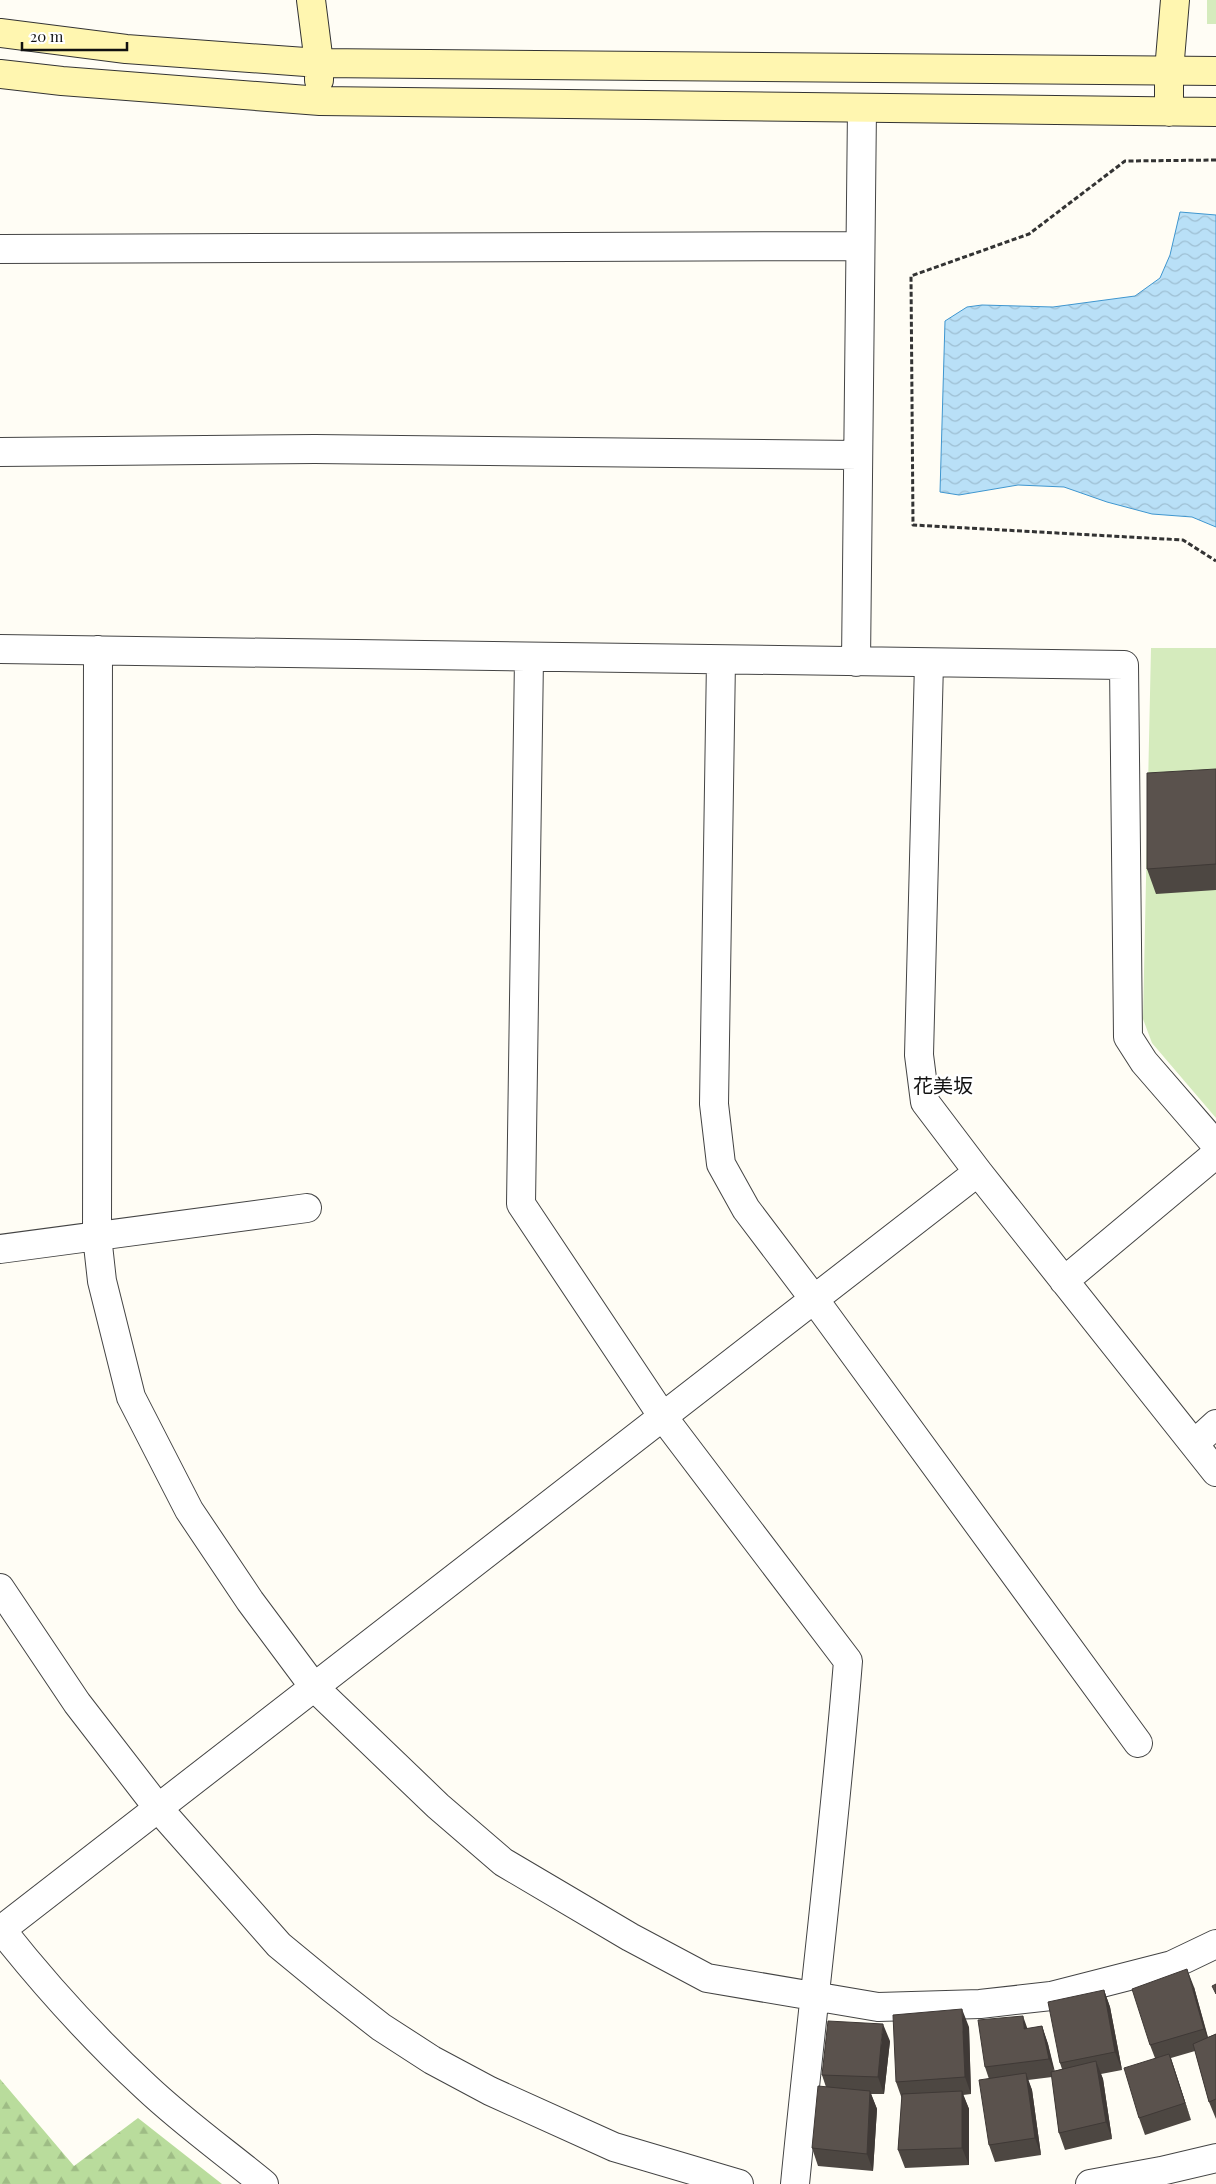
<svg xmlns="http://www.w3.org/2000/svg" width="1216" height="2184" font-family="'Playfair Display','Noto Sans JP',serif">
	<defs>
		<pattern id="forest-firs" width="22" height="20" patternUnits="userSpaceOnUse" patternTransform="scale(1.25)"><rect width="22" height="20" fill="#b9dc9c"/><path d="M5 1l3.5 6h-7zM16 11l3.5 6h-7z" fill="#9ebc85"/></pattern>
		<pattern id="water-waves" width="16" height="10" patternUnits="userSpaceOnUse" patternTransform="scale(1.25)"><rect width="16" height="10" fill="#b9e0f7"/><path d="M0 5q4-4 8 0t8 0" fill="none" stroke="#9ebfd3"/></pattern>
	</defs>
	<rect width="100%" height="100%" fill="#fffdf5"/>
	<path fill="url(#forest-firs)" d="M0,2079l74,87 64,-48 84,66h-222z"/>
	<path fill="#d5ebbd" d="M1207,0h9v24h-9z
		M1151,648h65v470l-64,-75 -9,-24z"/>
	<path fill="url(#water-waves)" stroke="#3f96cf" d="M1180,212l36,3v312l-24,-10 -40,-3 -45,-12 -43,-15 -46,-2 -59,10 -19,-3 5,-171 22,-14 15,-2 71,2 82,-11 25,-18 10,-23z"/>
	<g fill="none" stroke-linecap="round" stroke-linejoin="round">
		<g stroke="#444" stroke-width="30">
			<path id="street" d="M0,249l860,-3
				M0,452l315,-3 543,6
				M0,649l1124,16 4,372 16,25 72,83
				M98,650l-1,586 5,45 29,116 58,113 61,91 64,86 124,119 65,56 127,75 77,41 171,29 102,-3 71,-8 121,-31 44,-21
				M529,658l-8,546 142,213 185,244c-14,175 -36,349 -53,523
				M721,660l-7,444 7,60 25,45 68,90 324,444
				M856,662l6,-554
				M929,663l-10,392 6,47 53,70 238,300
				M0,1249l307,-41
				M1064,1281l152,-127
				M1194,1444l22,-20
				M0,1588l77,115 81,105 121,137 51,42 51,40 51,33 58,31 124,56 125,37
				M0,1928c45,57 93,110 146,159 37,35 79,65 118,97
				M1,1930l977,-758
				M1090,2184l71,-13 55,-13"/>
		</g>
		<g stroke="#333" stroke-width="30">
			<path id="secondary" d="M311,0l8,63v17
				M0,33l126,16 193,14 897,8
				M0,74l62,7 258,20 896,11
				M1169,112v-41l6,-71"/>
		</g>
		<path stroke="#333" stroke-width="3" stroke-dasharray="5 2.5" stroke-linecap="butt" d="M1216,160l-91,1 -96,73 -118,42 2,249 270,15 33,21"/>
		<use href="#street" stroke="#fff" stroke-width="28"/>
		<use href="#secondary" stroke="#fff6b0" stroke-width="28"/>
	</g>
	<path fill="#4d4742" d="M1216,769v121l-60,4 -9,-25z
		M1194,1987l14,50 8,-3v85l-7,-17 -14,-51 -24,7 20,62 -46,15 -6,-17 16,-60 -5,-13z
		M1104,1990l6,17 12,63 -21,4 2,5 9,60 -47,11 -6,-17 -7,-56 -24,3 4,10 9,65 -46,7 -6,-17v-66l-4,-12 42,-38 15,-3 6,18 6,27 8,-2 -2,-6z
		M969,2027l2,67 -8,1 6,14v56l-64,3 -7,-18 4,-51 -6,-17z
		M890,2041l-6,53h-13l6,15 -4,62 -55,-5 -6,-18 14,-61 -4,-12z"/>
	<path fill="#3f3936" d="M1187,1969l7,18 16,59 -6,-17z
		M1104,1990l6,17 12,63 -7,-18z
		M962,2009l7,18 2,67 -6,-17z
		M1023,2016l6,17 -5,-4z
		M883,2024l7,17 -6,53 -6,-17z
		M1042,2026l6,18 8,32 -7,-17z
		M1169,2054l6,17 16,49 -6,-17z
		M1096,2061l7,18 9,60 -6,-17z
		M1026,2073l6,17 9,65 -6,-17z
		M870,2091l7,18 -4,62 -6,-17z
		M962,2091l7,18v56l-7,-17z"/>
	<path fill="#5a524d" stroke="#3f3936" d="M1216,769v95l-69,5v-96z
		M1187,1969l17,60 -54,16 -18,-56z
		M1216,1984v10l-4,-8z
		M1104,1990l11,62 -55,11 -12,-61z
		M962,2009l3,68 -69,5 -3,-67z
		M1023,2016l1,13 18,-3 7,33 -64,8 -7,-47z
		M828,2021l55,3 -5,53 -56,-2z
		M1216,2034v65l-7,3 -16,-58z
		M1169,2054l16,49 -46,15 -15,-50z
		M1096,2061l10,61 -47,11 -8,-61z
		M1026,2073l9,65 -46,7 -10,-65z
		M818,2086l52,5 -3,63 -55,-6z
		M962,2091v57l-64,2 4,-56z"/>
	<g text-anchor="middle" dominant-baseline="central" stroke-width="5" stroke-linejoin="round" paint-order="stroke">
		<g font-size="20" fill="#111" stroke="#fff">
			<text x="943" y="1084">花美坂</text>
		</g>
	</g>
	<path d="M22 42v8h105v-8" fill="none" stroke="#111111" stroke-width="2.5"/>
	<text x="30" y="42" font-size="15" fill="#111111" stroke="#ffffff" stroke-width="4" paint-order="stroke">20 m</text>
</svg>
